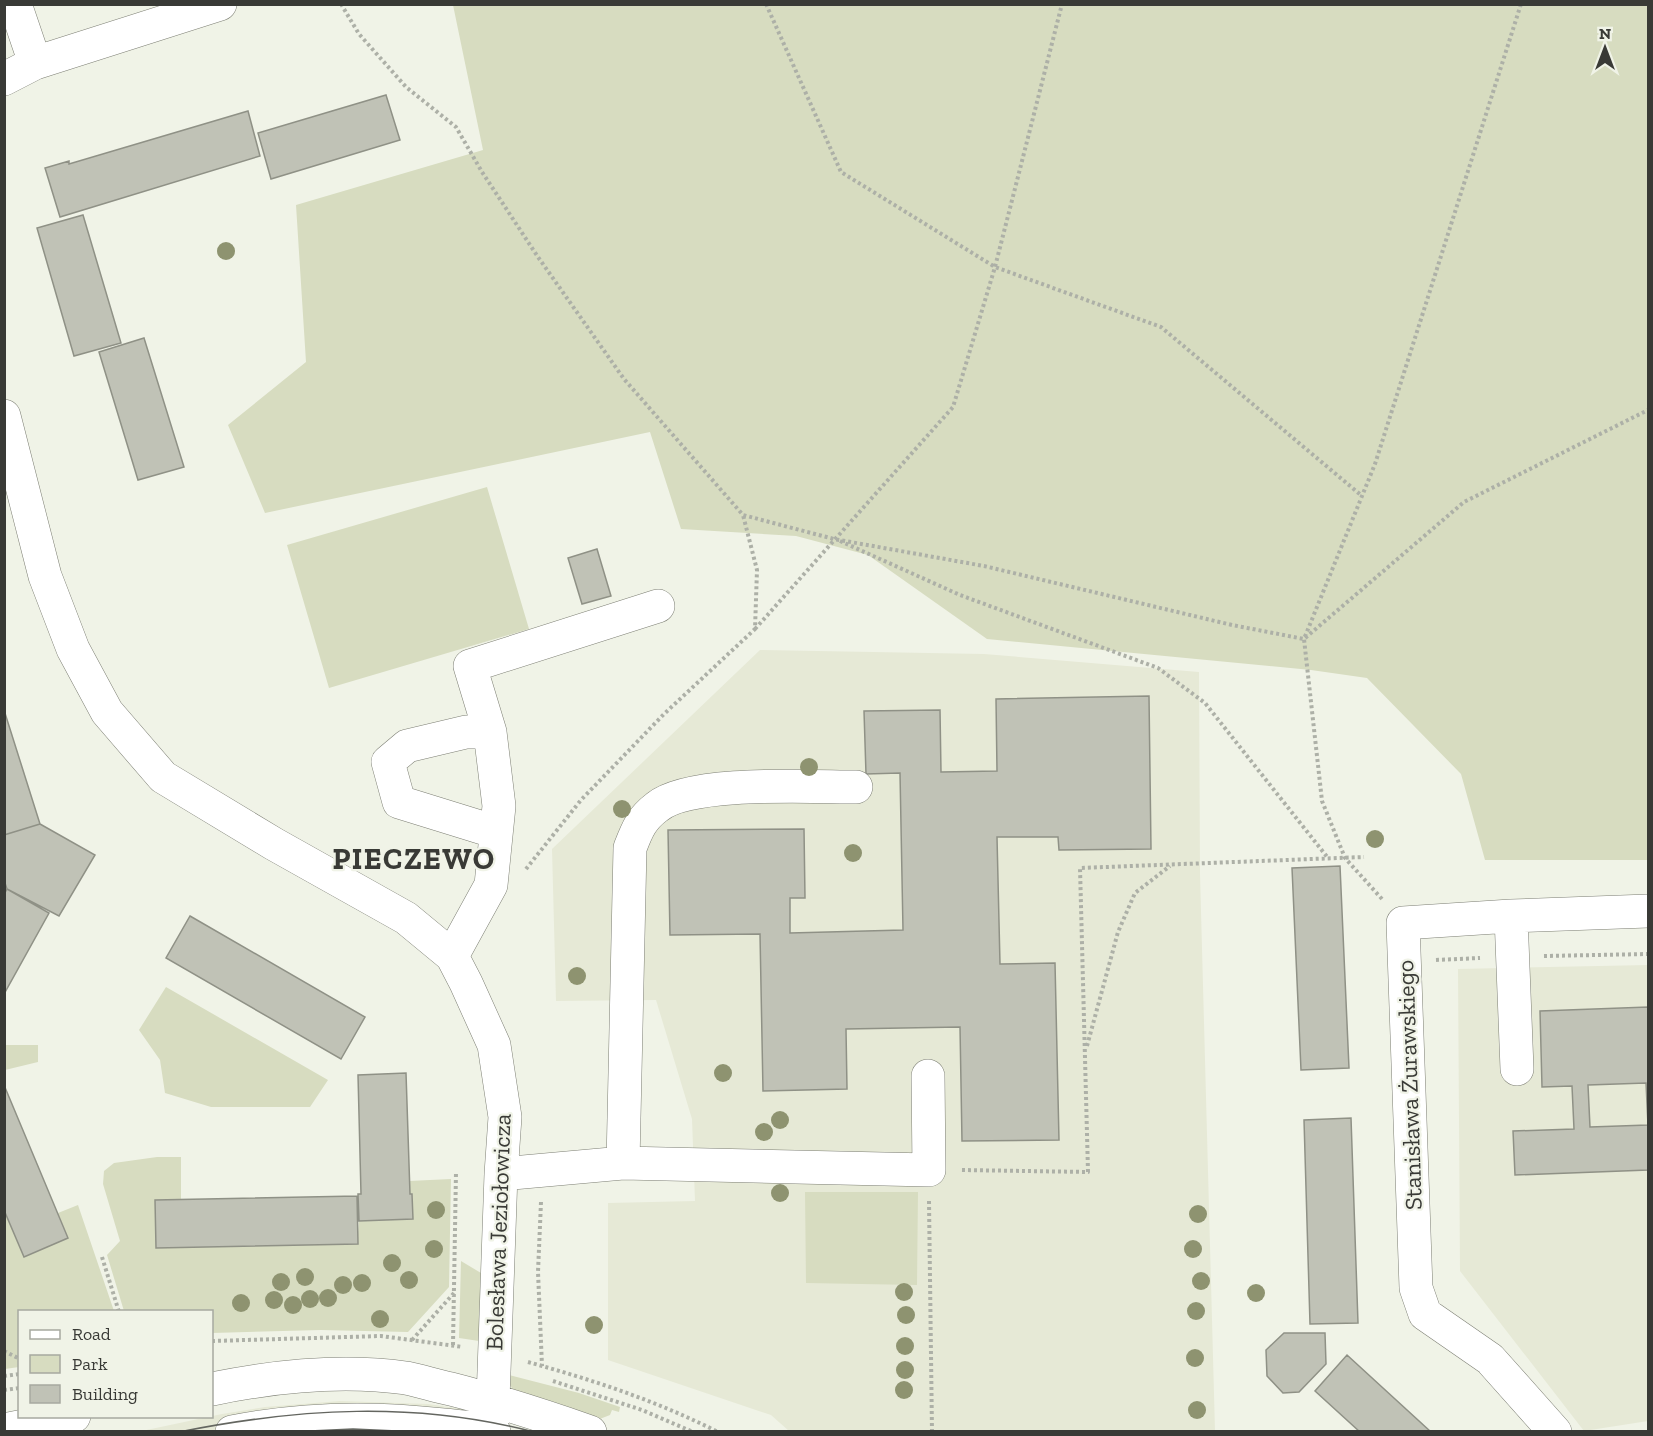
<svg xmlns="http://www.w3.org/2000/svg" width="1653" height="1436" font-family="'Zilla Slab',serif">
	<rect width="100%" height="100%" fill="#f0f3e7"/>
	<path fill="#e6e9d6" d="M760,650l224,4 215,18 1,202 15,557h-426l-18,-16 -163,-55v-157l87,-2 -3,-82 -36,-119 -100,1 -4,-152z
		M1648,965v456l-64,10 -124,-160 -2,-302z
		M340,1401l88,3 34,5 7,-3 -22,25 -310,1 85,-18 43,-7z"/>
	<path fill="#d7dcc0" d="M453,5h1195v855h-163l-24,-86 -94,-96 -56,-8 -324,-31 -119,-84 -72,-19 -115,-7 -31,-97 -385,81 -37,-88 78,-63 -10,-157 187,-55z
		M487,487l42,142 -200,59 -42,-143z
		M166,987l162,93 -18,27h-99l-46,-14 -5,-33 -21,-30z
		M5,1045h33v17l-33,8z
		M157,1157h24v42l-26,1 2,48 200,-4 2,-23 54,-2 -1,-25h-2l-1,-13 42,-2 -2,108 -41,45 -87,-2 -109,3v-21l-88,-1 -17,-56 13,-14 -17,-57 1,-13 10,-8z
		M805,1192h113l-1,93 -111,-2z
		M78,1205l36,106 -94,1 -1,55 -14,2 -1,-159 20,46 44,-18 -10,-25z
		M461,1261l20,12 -2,68 -20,-3z
		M509,1375l70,18 41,14 -1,5 -7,-2 -2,5 -18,7 -77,-29 -5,-8z"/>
	<path fill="#c0c2b6" stroke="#8f9186" stroke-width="1.5" fill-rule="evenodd" d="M386,95l14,45 -129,39 -13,-46z
		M248,111l12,45 -200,61 -15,-49 24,-7v3z
		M83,215l38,128 -47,13 -37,-128z
		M144,338l40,129 -46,13 -39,-128z
		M597,549l14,47 -29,8 -14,-46z
		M1149,696l2,153 -92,1 -1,-13h-61l3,127 55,-1 4,177 -97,1 -2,-114 -114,2 1,60 -84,2 -3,-157 -90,1 -2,-105 136,-1 1,69h-15v35l113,-3 -3,-157 -34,1 -2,-63 76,-1 1,62 56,-1 -1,-72z
		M4,710l36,114 -36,11z
		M40,824l55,31 -36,61 -52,-27 -3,-9v-45z
		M1340,866l9,202 -48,2 -9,-202z
		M7,889l42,24 -45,81v-100z
		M190,916l175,101 -24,42 -175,-101z
		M1648,1007v163l-133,5 -2,-44 61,-2 -2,-43 -30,1 -2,-76zM1646,1083l2,42 -58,2 -2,-42z
		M406,1073l4,121h2l1,25 -54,2 -1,-27h3l-3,-119z
		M4,1085l64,153 -44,19 -20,-47z
		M1351,1118l7,205 -48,1 -6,-204z
		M357,1196l1,48 -202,4 -1,-48z
		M1284,1333h41l1,31 -27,28 -16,1 -16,-17 -1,-26z
		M1347,1355l84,77h-71l-45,-41z"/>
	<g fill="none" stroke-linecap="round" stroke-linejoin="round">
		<g stroke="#7d7f74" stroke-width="34">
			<path id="minor" d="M15,4l20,59
				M4,79l31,-16 185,-59
				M4,416l41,160 28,73 34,63 56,65 111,67 132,74 46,38 14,27 28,62 11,72 -4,57 -8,226 -5,32
				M490,732l-20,-66 188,-60
				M1511,916l6,153
				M452,956l39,-71 8,-79 -9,-74h-24l-59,14 -19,16 11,40 97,30
				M623,1163l7,-315c7,-18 11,-29 27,-41 33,-27 154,-20 199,-20
				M501,1174l122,-11 306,7 -1,-94
				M212,1389c63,-13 129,-20 194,-11 15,3 30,8 45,11 47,12 93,27 139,43
				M4,1430l70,-14
				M232,1432c70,-14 141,-15 211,-7 17,2 35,2 51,7
				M1555,1432l-65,-73 -65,-45 -9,-26 -13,-365 108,-7 137,-5"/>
		</g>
		<path stroke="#adb0a7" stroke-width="4" stroke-dasharray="3 3" stroke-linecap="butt" d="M341,4l18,30 47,53 50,40 26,45 56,85 86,122 119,136 91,24 150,27 248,59 72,14 160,-137 184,-92
			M766,4l75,168 154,95 166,60 201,169
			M840,541l120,54 198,73 47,35 123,155
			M755,629l198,-222 42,-140 67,-263
			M526,869l55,-69 83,-86 91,-85 2,-59 -14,-55
			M1382,899l-37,-41 -23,-57 -18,-162 71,-175 146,-460
			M1544,956l104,-2
			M1436,960l44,-2
			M1087,1046l31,-114 17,-39 35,-27
			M962,1170l126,2 -8,-304 284,-11
			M929,1201l3,231
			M541,1202l-3,70 4,94
			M102,1257l17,55
			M412,1340l42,-47
			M212,1341l169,-5 82,11
			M453,1345l3,-173
			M4,1351l16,8
			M528,1362c65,18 129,39 190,70
			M4,1376l16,-2
			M553,1381l89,29 51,22
			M4,1390l16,-2"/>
		<use href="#minor" stroke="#fff" stroke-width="33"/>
		<path stroke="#646660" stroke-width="1.5" d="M179,1432c120,-24 236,-31 355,0
			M288,1432l65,-3 66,3"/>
	</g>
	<g fill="#8e9370">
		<circle cx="226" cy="251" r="9"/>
		<circle cx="809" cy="767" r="9"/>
		<circle cx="622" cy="809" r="9"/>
		<circle cx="1375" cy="839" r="9"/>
		<circle cx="853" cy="853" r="9"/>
		<circle cx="577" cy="976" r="9"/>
		<circle cx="723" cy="1073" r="9"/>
		<circle cx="780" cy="1120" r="9"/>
		<circle cx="764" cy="1132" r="9"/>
		<circle cx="780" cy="1193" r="9"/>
		<circle cx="436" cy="1210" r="9"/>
		<circle cx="1198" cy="1214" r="9"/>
		<circle cx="434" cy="1249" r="9"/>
		<circle cx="1193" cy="1249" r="9"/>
		<circle cx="392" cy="1263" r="9"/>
		<circle cx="305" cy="1277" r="9"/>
		<circle cx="409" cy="1280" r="9"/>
		<circle cx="1201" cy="1281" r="9"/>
		<circle cx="281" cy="1282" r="9"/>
		<circle cx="362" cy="1283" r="9"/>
		<circle cx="343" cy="1285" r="9"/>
		<circle cx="904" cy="1292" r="9"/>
		<circle cx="1256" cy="1293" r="9"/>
		<circle cx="328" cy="1298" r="9"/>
		<circle cx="310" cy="1299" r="9"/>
		<circle cx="274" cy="1300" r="9"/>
		<circle cx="241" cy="1303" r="9"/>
		<circle cx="293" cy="1305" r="9"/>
		<circle cx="1196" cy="1311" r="9"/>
		<circle cx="906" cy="1315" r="9"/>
		<circle cx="380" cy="1319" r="9"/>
		<circle cx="594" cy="1325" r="9"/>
		<circle cx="905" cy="1346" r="9"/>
		<circle cx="1195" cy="1358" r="9"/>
		<circle cx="905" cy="1370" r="9"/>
		<circle cx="904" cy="1390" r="9"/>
		<circle cx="1197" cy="1410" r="9"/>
	</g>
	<g text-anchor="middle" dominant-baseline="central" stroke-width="4.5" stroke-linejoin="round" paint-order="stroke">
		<g font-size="24" fill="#393a36" stroke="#f0f3e7">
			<text transform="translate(1409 1085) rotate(-92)">Stanisława Żurawskiego</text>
			<text transform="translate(498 1232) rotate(-88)">Bolesława Jeziołowicza</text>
		</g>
		<g font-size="30" font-weight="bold" letter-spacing="1.5" fill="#393a36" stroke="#f0f3e7">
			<text x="414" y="859">PIECZEWO</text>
		</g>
	</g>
	<rect width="1653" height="1436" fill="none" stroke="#393a36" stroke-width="12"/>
	<rect x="18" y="1310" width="195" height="108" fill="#f0f3e7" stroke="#a7a9a0" stroke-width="1.5"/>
	<rect x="30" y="1330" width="30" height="9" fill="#ffffff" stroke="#a7a9a0" stroke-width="1.5"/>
	<text x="72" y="1340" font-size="18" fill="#393a36">Road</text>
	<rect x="30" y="1355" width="30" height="18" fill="#d7dcc0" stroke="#a7a9a0" stroke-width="1.5"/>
	<text x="72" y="1370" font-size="18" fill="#393a36">Park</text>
	<rect x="30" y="1385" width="30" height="18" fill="#c0c2b6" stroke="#a7a9a0" stroke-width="1.5"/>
	<text x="72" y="1400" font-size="18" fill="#393a36">Building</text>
	<g transform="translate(1605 48)" stroke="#f0f3e7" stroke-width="4.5" paint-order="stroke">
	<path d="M0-4.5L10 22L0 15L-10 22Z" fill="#393a36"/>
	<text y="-9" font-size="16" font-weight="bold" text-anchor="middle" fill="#393a36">N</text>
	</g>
</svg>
